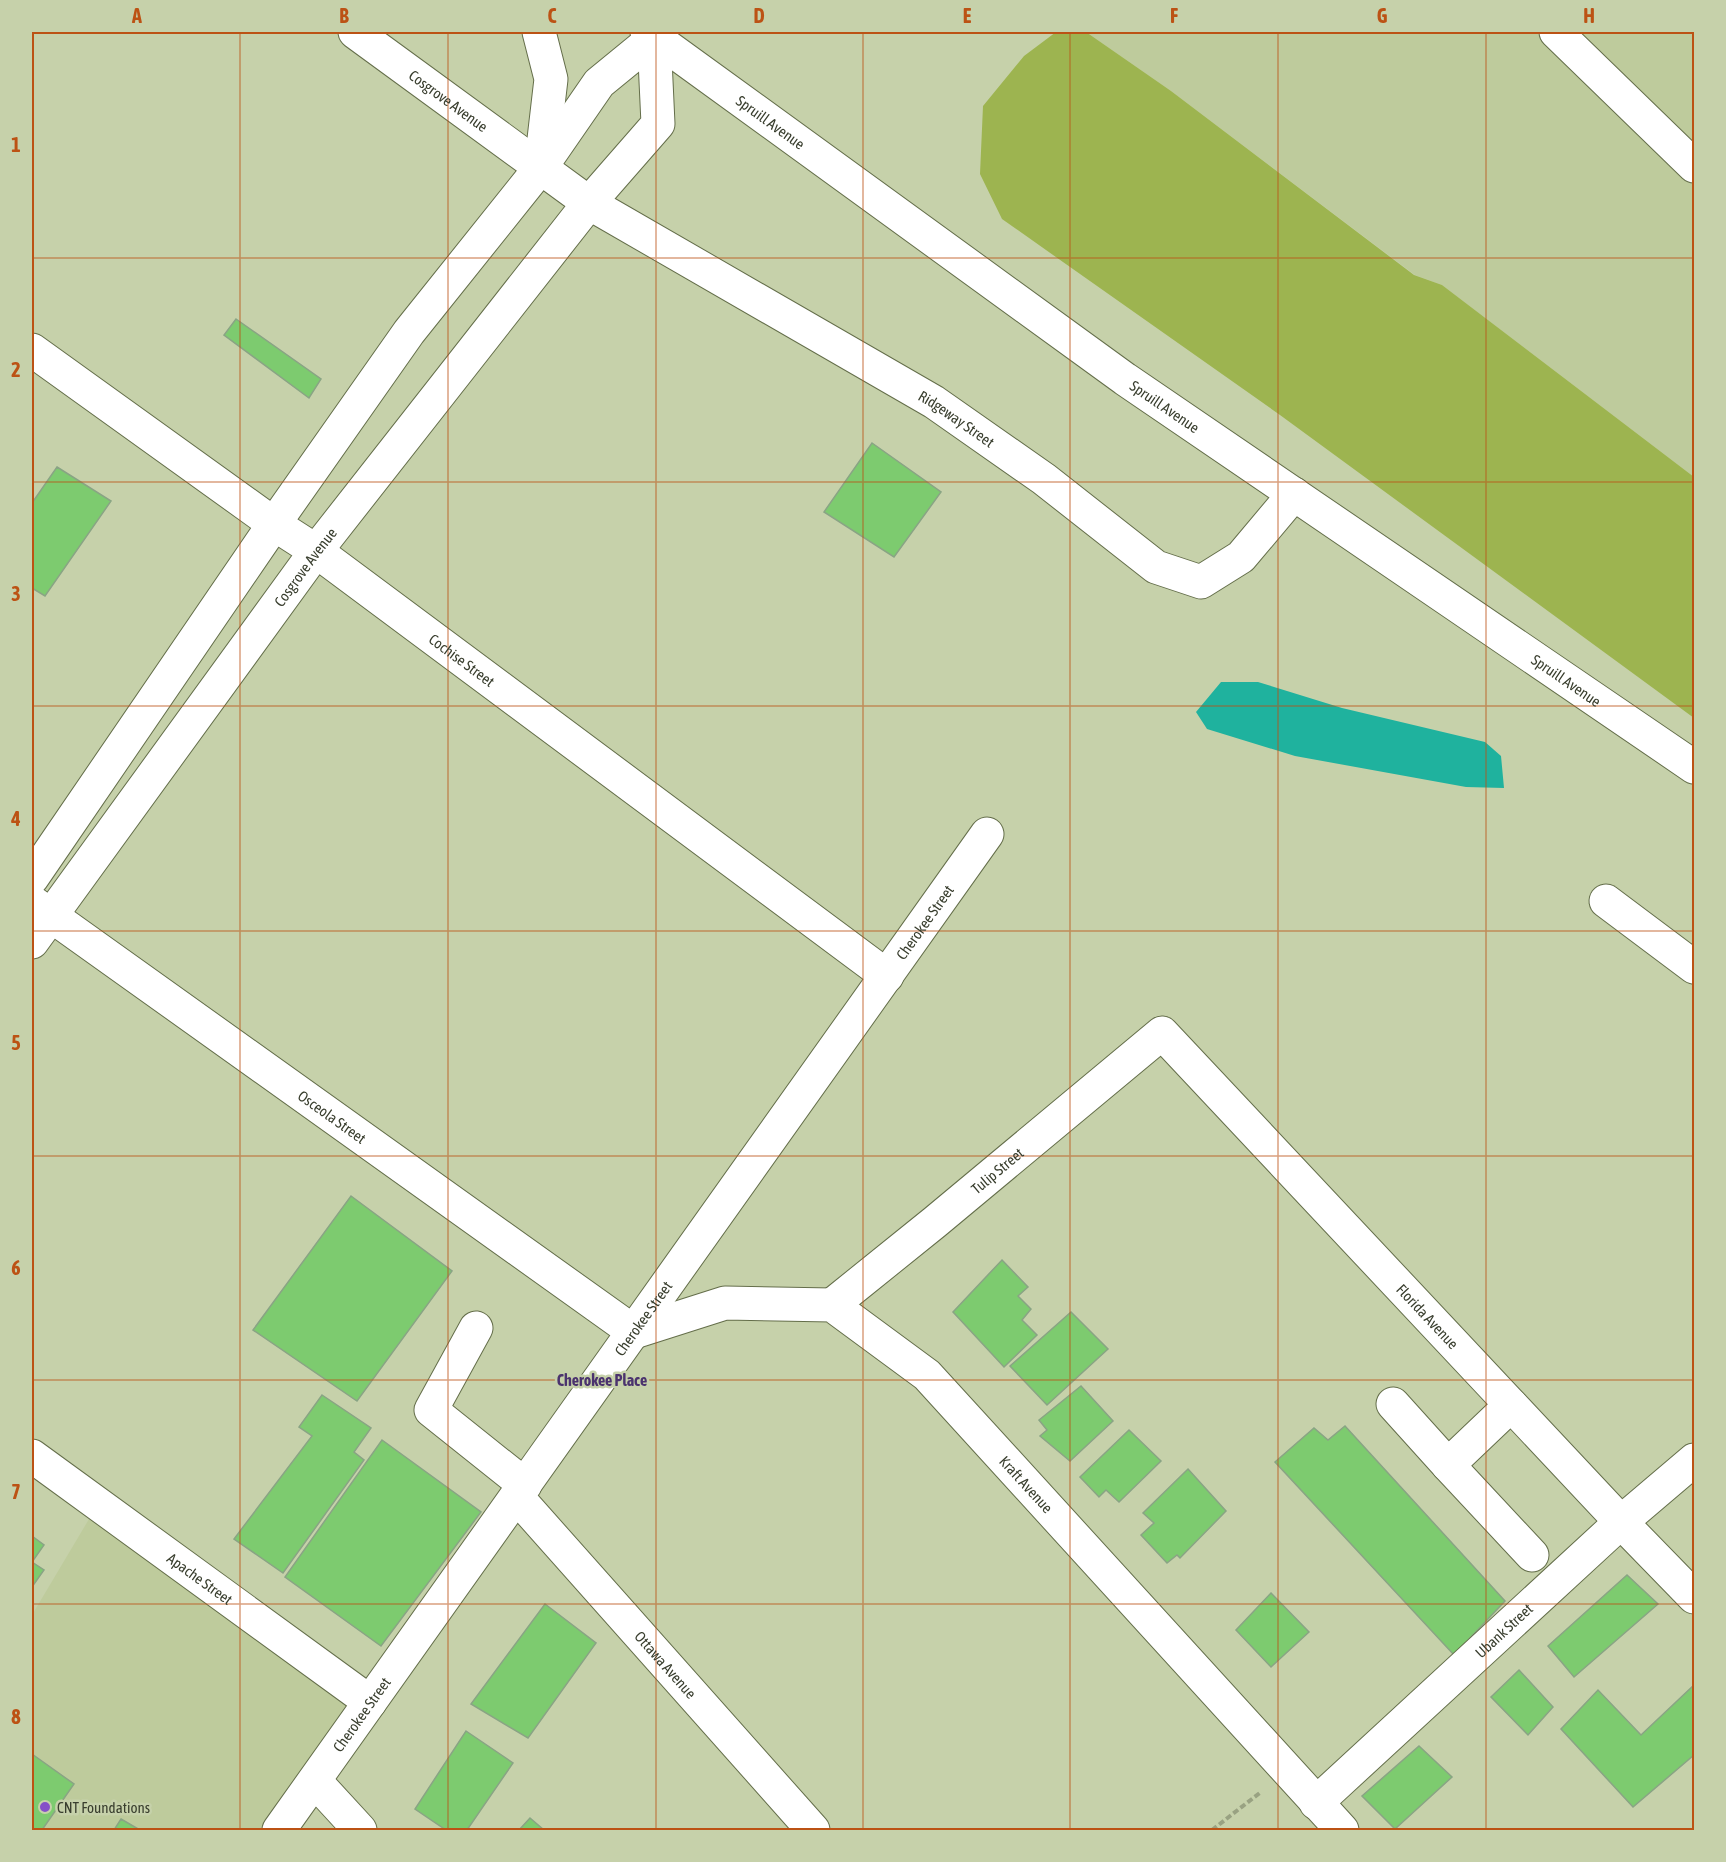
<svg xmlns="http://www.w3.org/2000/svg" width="1726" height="1862" font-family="'Asap Condensed',sans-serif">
	<rect width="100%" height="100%" fill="#c6d1aa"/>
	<path fill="#becb9c" d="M1086,32h608v445l-252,-192 -27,-10 -244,-184z
		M95,1509l275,193 -90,128h-248v-215z"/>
	<path fill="#9db450" d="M1056,32h30l85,59 243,184 28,10 252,192v241l-414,-303 -278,-196 -22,-45 3,-68 41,-50z"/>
	<path fill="#1fb29e" d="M1221,682h37l84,26 143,34 16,14 3,32 -38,-1 -171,-31 -88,-27 -11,-17z"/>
	<path fill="#7dcb6f" stroke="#89a484" stroke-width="1.5" d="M236,319l85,60 -12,19 -85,-63z
		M872,443l69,49 -47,65 -70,-45z
		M57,467l54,34 -66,95 -13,-8v-85z
		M351,1196l101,75 -95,130 -104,-71z
		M1002,1260l26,27 -10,9 13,13 -9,11 15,15 -33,32 -51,-55z
		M1071,1312l37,37 -61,56 -37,-39z
		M1081,1386l32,35 -43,40 -30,-25 7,-6 -8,-10z
		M322,1395l49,33 -17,24 10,8 -81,113 -49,-34 78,-103 -13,-9z
		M1345,1426l160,175 -51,54 -179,-193 39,-34 14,12z
		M1129,1430l32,31 -42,41 -13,-12 -7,7 -19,-20z
		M382,1440l99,72 -100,134 -96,-69z
		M1188,1469l38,42 -46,47 -3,-3 -10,8 -26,-28 13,-12 -11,-10z
		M32,1536l12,9 -12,17 12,8 -12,17z
		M1627,1575l31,29 -84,73 -26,-31z
		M1271,1593l38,39 -38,35 -35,-37z
		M545,1604l51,39 -68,95 -57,-34z
		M1519,1670l34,37 -25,28 -37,-38z
		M1694,1685v70l-61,52 -72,-78 37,-39 43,45z
		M466,1731l47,32 -46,67h-21l-31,-21z
		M1419,1746l33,31 -57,52 -33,-33z
		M32,1754l42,30 -32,46h-10z
		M530,1818l14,12h-25z
		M121,1819l19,11h-26z"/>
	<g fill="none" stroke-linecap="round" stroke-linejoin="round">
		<g stroke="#646e4a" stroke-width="35">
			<g id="minor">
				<path id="s1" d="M355,32l234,171 345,199 110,77 112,88 45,15 40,-25 53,-63"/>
				<path d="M539,32l12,47 -10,86"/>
				<path id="s2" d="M647,32l478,347 569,388"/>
				<path d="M1556,32l138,134"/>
				<path id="s3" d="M32,350l242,174 42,27 571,425"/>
				<path d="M32,878l242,-354 135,-192 132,-165 58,-84 55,-45 4,-6"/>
				<path d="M1606,901l88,66"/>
				<path id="s4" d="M32,902l602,430 91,-29 107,2 95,70 415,455"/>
				<path id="s5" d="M32,942l284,-391 273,-348 69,-79 -4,-86"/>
				<path id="s6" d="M832,1305l103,-83 227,-189 459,489 73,75"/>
				<path d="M476,1328l-45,82 94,75"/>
				<path d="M1393,1404l55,61 63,-60"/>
				<path id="s7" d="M32,1456l338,246"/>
				<path d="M1448,1465l84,90"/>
				<path id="s8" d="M517,1497l296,333"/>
				<path d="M315,1781l45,49"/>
				<path id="s9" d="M1316,1803l305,-281 73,-62"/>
				<path id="s10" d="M279,1830l708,-996"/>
			</g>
		</g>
		<path stroke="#99a282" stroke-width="4" stroke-dasharray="6 3" stroke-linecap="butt" d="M1212,1830l49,-38"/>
		<use href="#minor" stroke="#fff" stroke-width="33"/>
	</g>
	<path fill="none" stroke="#bc5214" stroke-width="1.5" stroke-opacity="0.55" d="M240,32v1798M448,32v1798M656,32v1798M863,32v1798M1070,32v1798M1278,32v1798M1486,32v1798M32,258h1662M32,482h1662M32,706h1662M32,931h1662M32,1156h1662M32,1380h1662M32,1604h1662"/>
	<circle fill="#8550c8" stroke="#c6d1aa" stroke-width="2" cx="45" cy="1807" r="6"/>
	<g text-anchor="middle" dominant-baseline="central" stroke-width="5" stroke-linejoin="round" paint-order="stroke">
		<g font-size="15" fill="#393e2e" stroke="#c6d1aa">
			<text stroke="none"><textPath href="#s1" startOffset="116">Cosgrove Avenue</textPath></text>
			<text stroke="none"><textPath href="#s2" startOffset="153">Spruill Avenue</textPath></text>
			<text stroke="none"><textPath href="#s2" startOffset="639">Spruill Avenue</textPath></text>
			<text stroke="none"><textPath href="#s1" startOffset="716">Ridgeway Street</textPath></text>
			<text stroke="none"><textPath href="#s5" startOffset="464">Cosgrove Avenue</textPath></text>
			<text stroke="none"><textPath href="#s3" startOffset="530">Cochise Street</textPath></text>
			<text stroke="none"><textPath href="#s2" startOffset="1125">Spruill Avenue</textPath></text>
			<text stroke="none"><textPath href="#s10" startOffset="1114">Cherokee Street</textPath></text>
			<text stroke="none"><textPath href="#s4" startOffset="369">Osceola Street</textPath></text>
			<text stroke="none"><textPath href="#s6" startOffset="213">Tulip Street</textPath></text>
			<text stroke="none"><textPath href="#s6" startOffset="816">Florida Avenue</textPath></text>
			<text stroke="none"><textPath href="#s10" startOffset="628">Cherokee Street</textPath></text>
			<text stroke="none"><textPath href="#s4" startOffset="1208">Kraft Avenue</textPath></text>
			<text stroke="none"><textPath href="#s7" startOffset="208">Apache Street</textPath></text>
			<text stroke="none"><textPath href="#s9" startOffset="255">Ubank Street</textPath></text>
			<text stroke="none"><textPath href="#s8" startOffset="224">Ottawa Avenue</textPath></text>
			<text stroke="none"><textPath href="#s10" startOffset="142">Cherokee Street</textPath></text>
		</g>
		<g font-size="15" fill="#393e2e" stroke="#c6d1aa" text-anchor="start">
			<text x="57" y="1807">CNT Foundations</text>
		</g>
		<g font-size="16" font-weight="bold" fill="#4b336e" stroke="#c6d1aa">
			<text x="602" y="1380">Cherokee Place</text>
		</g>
	</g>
	<rect width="1726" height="1862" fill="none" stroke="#c6d1aa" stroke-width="66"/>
	<rect x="33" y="33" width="1660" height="1796" fill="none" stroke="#bc5214" stroke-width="2"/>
	<g font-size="20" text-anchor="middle" font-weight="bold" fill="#bc5214">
		<text x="137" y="23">A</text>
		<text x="344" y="23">B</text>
		<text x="552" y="23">C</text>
		<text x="759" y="23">D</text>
		<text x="967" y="23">E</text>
		<text x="1174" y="23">F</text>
		<text x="1382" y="23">G</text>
		<text x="1589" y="23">H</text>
		<text x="16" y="152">1</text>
		<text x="16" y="377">2</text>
		<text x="16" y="601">3</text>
		<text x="16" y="826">4</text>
		<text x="16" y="1050">5</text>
		<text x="16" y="1275">6</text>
		<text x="16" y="1499">7</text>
		<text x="16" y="1724">8</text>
	</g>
</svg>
